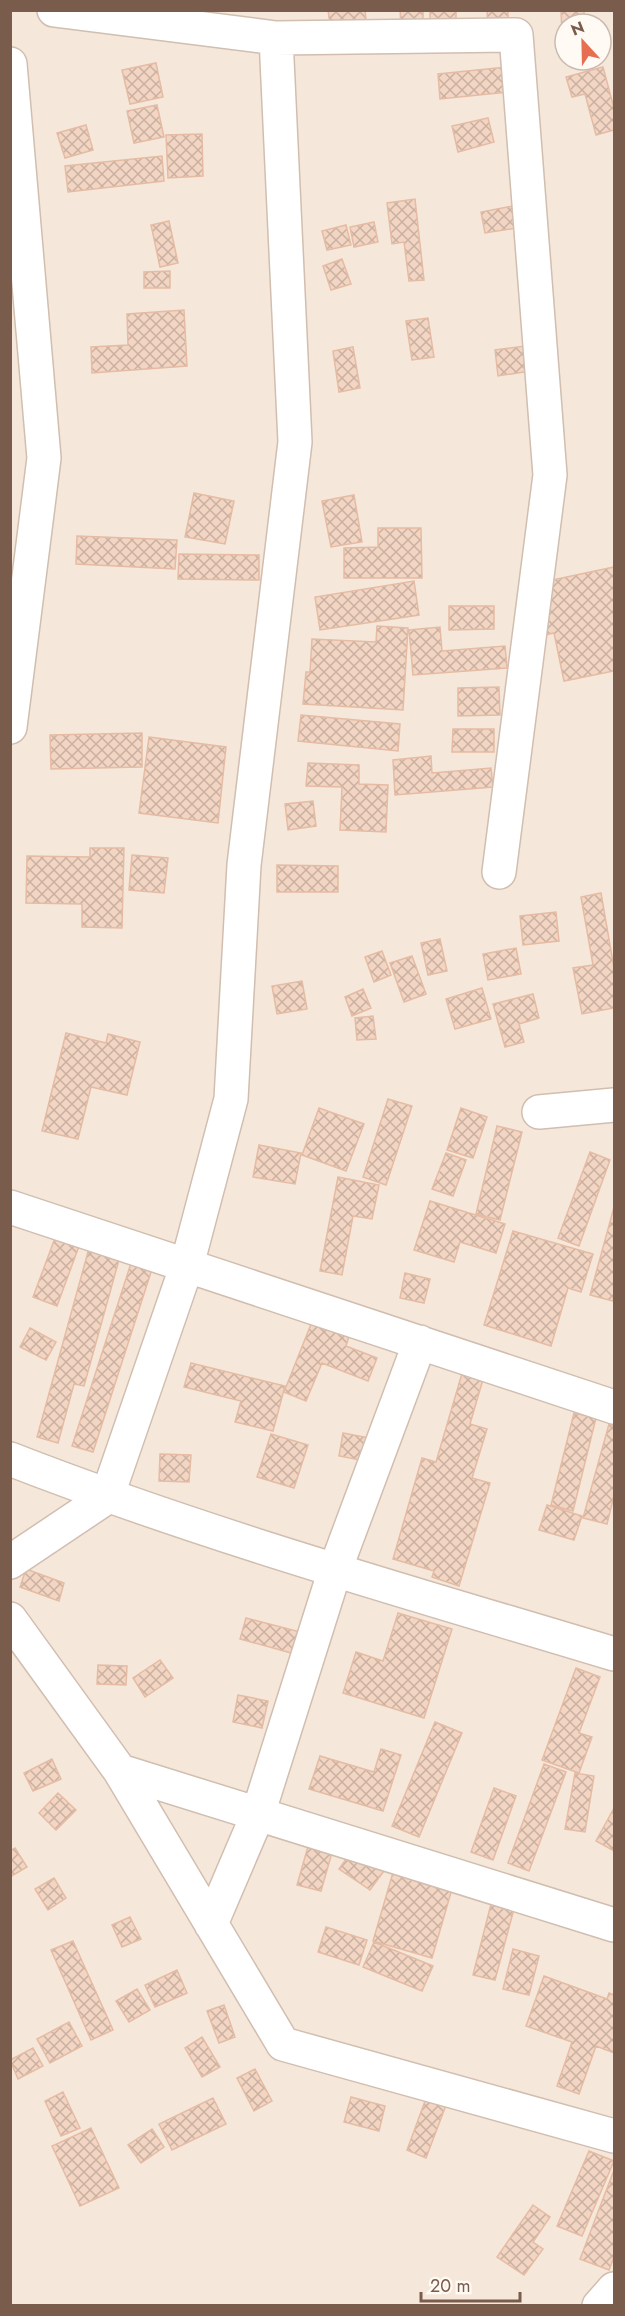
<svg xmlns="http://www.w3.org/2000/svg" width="625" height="2316" font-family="Jost,sans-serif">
	<defs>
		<pattern id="building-cross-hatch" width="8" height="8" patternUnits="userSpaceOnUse" patternTransform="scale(1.5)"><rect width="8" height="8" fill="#f3d5c3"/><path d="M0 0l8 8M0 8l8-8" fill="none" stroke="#cab0a1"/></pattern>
	</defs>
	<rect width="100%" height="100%" fill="#fdf6ec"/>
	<path fill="#f5e8da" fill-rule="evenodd" d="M11,11h603v2294h-603zM565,24h36v36h-36z"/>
	<path fill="url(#building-cross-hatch)" stroke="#e6bba3" stroke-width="1.5" d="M328,10h37l1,10 -36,5z
		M400,10h23v14l-22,1z
		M430,10h26v15l-26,-1z
		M487,10h21v15l-20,1z
		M561,10h23v14h-19v9l-3,1z
		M156,63l7,34 -33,7 -8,-34z
		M506,67l2,25 -68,7 -2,-25z
		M603,67l11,41v22l-18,5 -11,-41 -13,3 -6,-20z
		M157,105l7,32 -30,6 -7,-32z
		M488,118l6,24 -36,10 -6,-26z
		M86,125l7,25 -28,8 -8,-25z
		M202,134l1,42 -35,2 -2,-43z
		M162,156l2,25 -96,11 -3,-26z
		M415,199l9,81 -15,1 -5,-39 -12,2 -5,-41z
		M513,206l4,22 -32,5 -4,-21z
		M169,221l9,42 -18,4 -9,-42z
		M374,222l4,20 -24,5 -4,-20z
		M346,225l5,20 -24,5 -5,-19z
		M342,259l9,25 -20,6 -8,-24z
		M170,271v17h-26v-16z
		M184,310l3,56 -95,7 -1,-26 37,-2 -1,-31z
		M428,318l6,39 -22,3 -6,-39z
		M533,345l3,25 -38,6 -3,-26z
		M353,347l7,41 -21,4 -6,-41z
		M194,493l40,8 -9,43 -40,-7z
		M354,495l8,47 -31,5 -9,-46z
		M378,528h43l1,50h-78v-30l34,-1z
		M77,536l100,4 -2,29 -99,-5z
		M179,554l80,1v25l-81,-1z
		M614,567v104l-50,10 -10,-48 -24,5 -11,-51z
		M414,581l5,34 -99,15 -5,-33z
		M449,606h45v23l-45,1z
		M377,626l31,2 -5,82 -100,-6 3,-32h4l2,-33 64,3z
		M440,627l2,24 63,-5 2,22 -94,7 -4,-45z
		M499,687l1,28 -42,1v-28z
		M301,715l99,9 -2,27 -100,-10z
		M453,729h41v23h-42z
		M142,733v34l-91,2 -1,-34z
		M149,737l77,10 -8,76 -79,-10z
		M431,756l1,17 59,-5 2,19 -98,8 -2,-35z
		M308,763l51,2v19l29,1 -2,47 -46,-2 2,-43 -36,-1z
		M313,801l3,25 -28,4 -3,-26z
		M90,848h34l-2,80 -40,-1v-23l-56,-1 1,-47 63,1z
		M132,855l36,3 -4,35 -35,-3z
		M277,865l61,1v26h-61z
		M601,893l13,75v40l-32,6 -9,-46 20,-3 -12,-68z
		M556,912l3,29 -36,4 -3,-29z
		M440,939l7,32 -19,4 -7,-32z
		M516,948l5,26 -33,6 -5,-26z
		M382,951l9,24 -17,7 -9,-25z
		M412,956l14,38 -22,8 -14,-39z
		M302,981l5,28 -30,5 -5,-28z
		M482,988l9,31 -36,10 -9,-30z
		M363,989l8,19 -19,8 -7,-19z
		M533,994l6,24 -20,6 5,18 -19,5 -12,-43z
		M373,1016l3,23 -19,1 -2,-22z
		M66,1033l40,10 2,-9 32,8 -13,53 -36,-8 -13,52 -36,-8z
		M388,1099l24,7 -26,79 -23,-8z
		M319,1108l45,16 -18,47 -44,-16z
		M461,1108l26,9 -14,41 -26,-8z
		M497,1126l25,6 -22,88 -24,-6z
		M259,1145l42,8 -6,31 -42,-7z
		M590,1152l20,8 -31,86 -21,-8z
		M446,1153l20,7 -13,36 -21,-7z
		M338,1177l41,8 -7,34 -19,-3 -11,59 -22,-4z
		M430,1201l75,23 -9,29 -36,-11 -6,20 -40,-12z
		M614,1207v86l-1,8 -23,-6z
		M58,1230l24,8 -25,68 -24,-9z
		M513,1231l80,23 -12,38 -13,-4 -17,58 -67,-21z
		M91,1241l31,8 -38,137 -10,-2 -16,59 -21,-6z
		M132,1260l21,6 -60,186 -21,-6z
		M405,1273l25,6 -6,24 -24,-5z
		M313,1319l37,14 -4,13 31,12 -9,23 -46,-18 -16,38 -22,-9z
		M30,1328l26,14 -10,18 -26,-13z
		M191,1363l94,23 -12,45 -38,-9 6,-21 -57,-14z
		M463,1370l21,6 -14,48 17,5 -15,49 18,5 -31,103 -27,-9 2,-6 -41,-12 29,-101 14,4z
		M574,1413l22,5 -23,93 -22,-6z
		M609,1424l5,2v70l-7,28 -24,-6z
		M343,1433l27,5 -5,23 -26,-5z
		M271,1434l37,11 -14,43 -37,-11z
		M160,1454l31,1 -2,27 -30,-1z
		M547,1505l35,11 -8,24 -35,-10z
		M26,1569l38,14 -5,18 -39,-14z
		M398,1613l54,16 -28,89 -81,-25 13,-41 27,9z
		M246,1618l62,16 -6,22 -62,-17z
		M160,1660l13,18 -28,19 -12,-19z
		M98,1665l29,1 -1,19 -29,-1z
		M576,1668l24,9 -21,56 13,4 -13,36 -37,-13z
		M238,1695l30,6 -6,27 -29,-6z
		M435,1722l27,11 -43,104 -27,-11z
		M381,1749l20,6 -18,56 -74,-22 11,-33 54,16z
		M52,1759l9,20 -28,12 -9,-18z
		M544,1764l22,8 -37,99 -21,-8z
		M575,1773l19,3 -9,56 -20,-3z
		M494,1788l22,8 -23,64 -22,-8z
		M58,1793l18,17 -20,20 -17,-17z
		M614,1808v43l-18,-10z
		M309,1843l24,6 -12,42 -24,-6z
		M15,1848l12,19 -17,10v-26z
		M353,1849l31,22 -14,19 -31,-21z
		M394,1869l58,20 -20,69 -59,-17z
		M54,1878l12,20 -18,12 -13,-21z
		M491,1904l23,5 -19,71 -22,-5z
		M130,1917l11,22 -19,8 -10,-22z
		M326,1927l41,13 -8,25 -41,-13z
		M73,1941l40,89 -22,10 -40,-90z
		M374,1942l59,24 -11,25 -59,-24z
		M513,1949l26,7 -10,39 -26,-6z
		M177,1970l10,23 -32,14 -10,-22z
		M544,1976l63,23 2,-6 5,2v58l-18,-7 -17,48 -22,-8 15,-44 -46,-16z
		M137,1989l13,21 -21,12 -13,-21z
		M224,2005l11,32 -16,6 -12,-32z
		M69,2022l13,24 -32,17 -13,-24z
		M202,2037l18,30 -18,10 -17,-29z
		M33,2048l10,18 -25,13 -8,-19z
		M255,2069l17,32 -18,10 -17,-33z
		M63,2092l17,36 -19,8 -16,-35z
		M428,2093l20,7 -22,58 -19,-8z
		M351,2097l34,9 -6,25 -35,-9z
		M213,2098l13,26 -54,26 -13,-26z
		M91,2128l28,60 -39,18 -28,-60z
		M152,2129l12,18 -23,16 -13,-18z
		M589,2151l25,10 -32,75 -25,-10z
		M614,2170v87l-5,13 -29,-11z
		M533,2205l17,12 -17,25 10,7 -19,26 -27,-18z"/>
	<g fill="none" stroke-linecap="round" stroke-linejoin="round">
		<g stroke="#d1beb0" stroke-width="36">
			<path id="minor" d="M54,10l222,28 240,-3 34,440 -51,397
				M10,64l34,394 -34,269
				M539,1112l75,-7
				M10,1207l604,200
				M10,1459c198,77 402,134 604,195
				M10,1562l97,-65 80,-232 44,-166 13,-234 51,-423 -19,-404
				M10,1619l110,152 163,273 331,92
				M120,1771l494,154
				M211,1924l47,-110 77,-244 85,-228
				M599,2306l15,-17"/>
		</g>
		<use href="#minor" stroke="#fff" stroke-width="33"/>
	</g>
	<rect width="625" height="2316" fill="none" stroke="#7a5c4d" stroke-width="24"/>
	<g transform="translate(583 42) rotate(338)"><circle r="28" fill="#fffaf3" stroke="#cabbb1" stroke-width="1.5"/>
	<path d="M0-4.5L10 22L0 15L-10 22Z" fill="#e76f51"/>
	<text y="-9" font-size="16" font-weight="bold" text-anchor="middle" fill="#7a5c4d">N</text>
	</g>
	<path d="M421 2292v9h99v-9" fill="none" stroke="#7a5c4d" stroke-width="3"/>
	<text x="430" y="2292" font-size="18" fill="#7a5c4d" stroke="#fffaf3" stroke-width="4.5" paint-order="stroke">20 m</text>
</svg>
